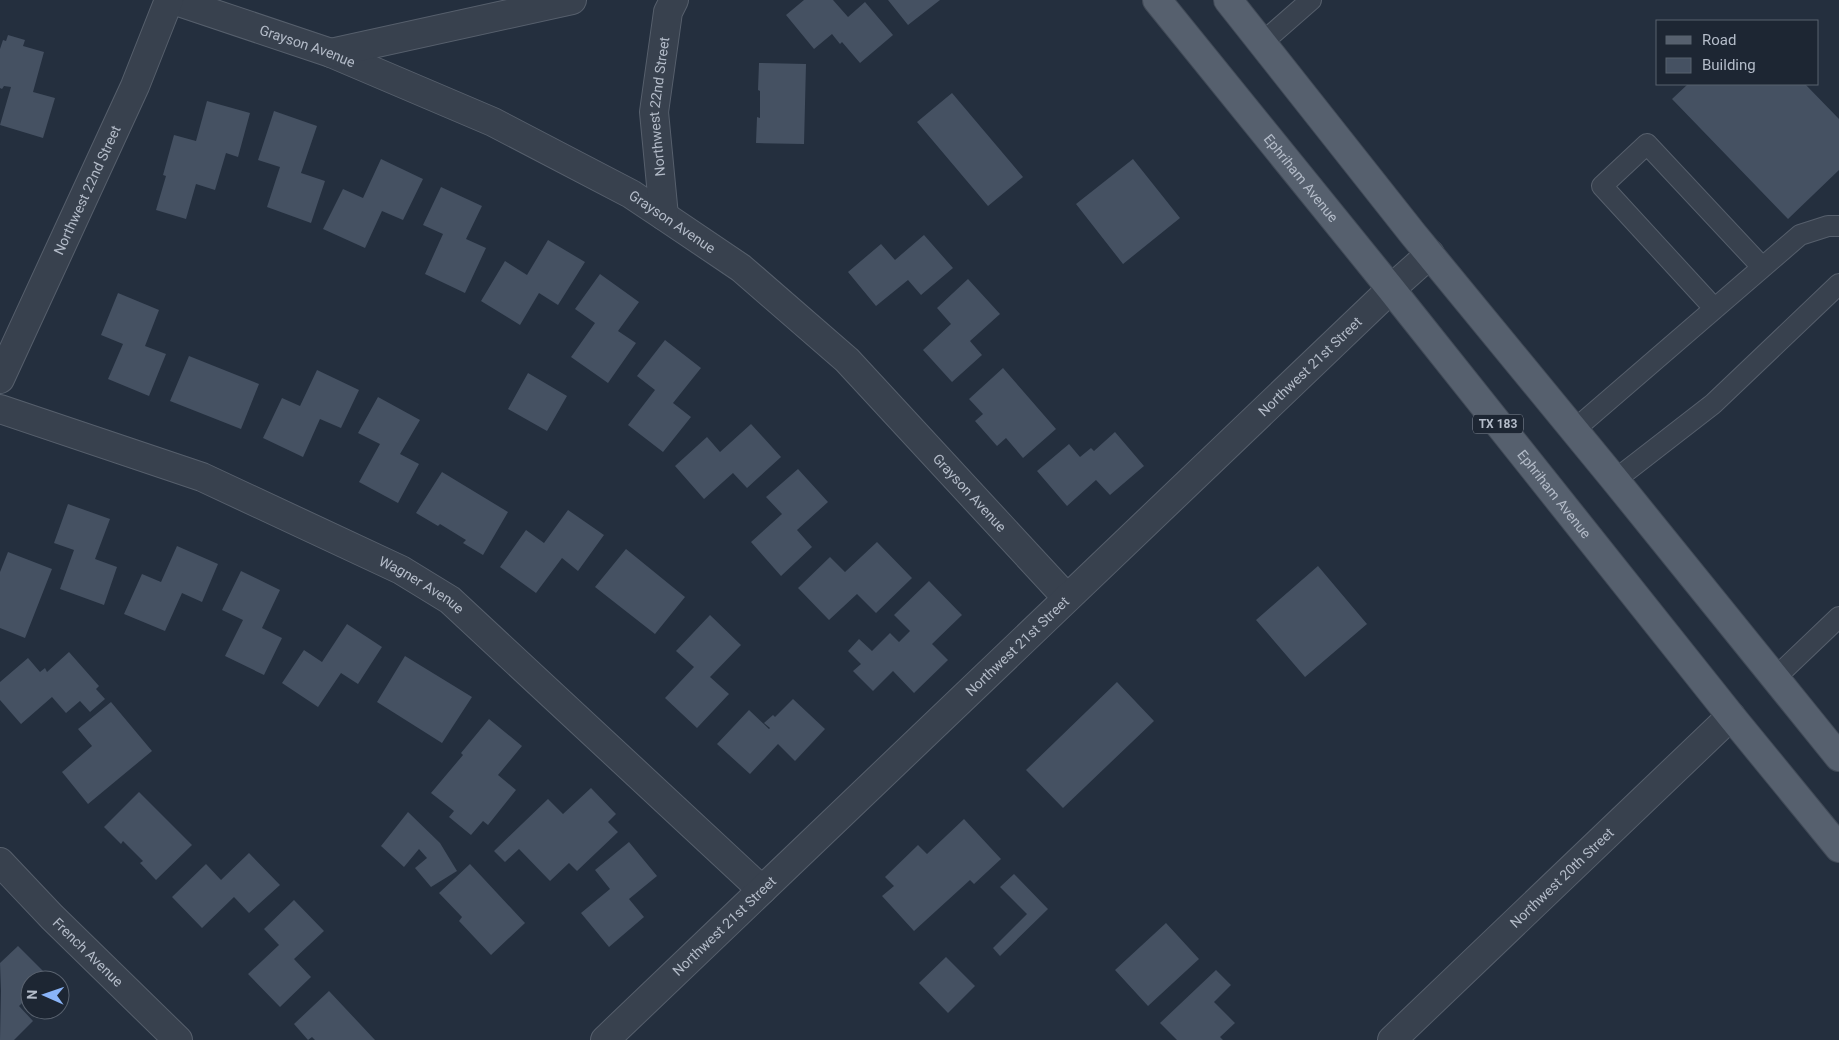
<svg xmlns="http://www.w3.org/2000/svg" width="1839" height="1040" font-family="Roboto,sans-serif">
	<rect width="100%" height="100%" fill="#242f3e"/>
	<path fill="#455162" d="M804,0h29l15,17 17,-15 28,33 -33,28 -18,-21 -2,2 -8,-10 -18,15 -28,-34z
		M888,0h52l-32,25z
		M8,35l17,5 -2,6 21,6 -11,40 22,6 -12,40 -43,-13 11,-38 -7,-1 -2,3 -2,-1v-39l3,-9 3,1z
		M759,63l47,1 -2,80 -48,-1 1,-26 3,1v-27l-2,-1z
		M1688,84h117l34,35v51l-51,49 -116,-120z
		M952,93l71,84 -35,29 -71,-84z
		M207,101l43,12 -12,44 -12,-4 -11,37 -19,-6 -10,35 -30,-9 10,-34 -3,-1 11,-40 22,6z
		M274,111l43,15 -16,47 24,8 -14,42 -44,-16 13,-40 -22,-7z
		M381,159l42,20 -20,41 -21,-9 -17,37 -42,-19 20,-40 20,9z
		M1133,159l47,59 -57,46 -47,-60z
		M441,187l41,19 -16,33 20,9 -21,45 -40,-19 18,-40 -20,-9z
		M924,235l29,33 -32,27 -13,-15 -32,26 -28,-34 33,-28 14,16z
		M548,240l37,22 -27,43 -19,-12 -19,32 -39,-24 24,-40 22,14z
		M600,274l39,28 -21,29 18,12 -28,40 -37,-26 24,-34 -20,-14z
		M968,279l32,35 -30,27 12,14 -30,27 -29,-32 28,-26 -14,-16z
		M118,293l41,17 -14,36 21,8 -17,42 -41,-17 15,-35 -22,-9z
		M665,340l36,28 -28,35 18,14 -28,35 -35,-27 27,-35 -18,-14z
		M189,356l70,28 -18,45 -71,-28z
		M1003,368l53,61 -33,29 -17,-20 -9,8 -22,-25 8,-7 -14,-15z
		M317,370l42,20 -18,38 -21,-9 -17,38 -40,-19 19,-40 18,8z
		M528,373l39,23 -20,35 -39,-22z
		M378,397l42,23 -20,34 19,10 -21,39 -39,-21 21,-38 -22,-11z
		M751,424l30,33 -34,31 -14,-15 -29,26 -29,-33 32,-29 13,15z
		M1115,432l29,34 -34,29 -14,-15 -29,26 -30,-35 32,-27 11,13 11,-9 3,3z
		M798,469l30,33 -31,28 15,17 -31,29 -30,-34 31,-28 -16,-17z
		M442,472l66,40 -25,43 -20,-12 3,-3 -26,-16 -2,2 -22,-13z
		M68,504l42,15 -15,40 22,8 -13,38 -44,-16 14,-39 -20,-7z
		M568,510l36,25 -26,36 -16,-13 -26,35 -36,-26 26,-37 18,13z
		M877,542l35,36 -36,35 -19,-19 -28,26 -31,-32 32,-31 15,15z
		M177,546l41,18 -16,38 -20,-9 -17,38 -41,-17 18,-40 19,8z
		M626,549l59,48 -30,37 -60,-47z
		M8,552l44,17 -27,69 -25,-10v-56z
		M1318,566l49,58 -62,53 -49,-57z
		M241,571l39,19 -18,38 20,10 -18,37 -39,-19 18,-36 -21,-10z
		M929,581l33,34 -30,29 16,16 -34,33 -21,-22 -20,20 -20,-20 8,-7 -13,-13 11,-12 13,12 18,-18 9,9 11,-11 -16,-16z
		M710,615l31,30 -31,32 19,17 -32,34 -32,-30 29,-31 -18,-16z
		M347,624l35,23 -24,37 -17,-11 -23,34 -36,-24 22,-33 18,12z
		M69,652l30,34 -3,3 9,10 -15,13 -10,-11 -14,12 -14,-16 -31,27 -21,-24v-18l28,-24 12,14 5,-4 2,4z
		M405,656l67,41 -30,46 -65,-41z
		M1117,682l37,39 -91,87 -37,-38z
		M793,699l32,30 -30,32 -17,-17 -28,30 -33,-30 32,-34 20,19 1,-1 -6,-5 9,-8 2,2z
		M111,702l41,49 -64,53 -26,-32 30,-26 -14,-17z
		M489,719l33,27 -24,29 18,15 -28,35 -5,-4 -12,14 -22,-18 5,-6 -23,-18 32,-38 -2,-2z
		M591,788l25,26 -8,8 10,10 -41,39 -8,-8 -19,18 -31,-32 -14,13 -11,-11 54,-52 15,15z
		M139,792l53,53 -36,35 -16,-17 3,-2 -20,-20 -2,3 -17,-17z
		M408,812l32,31 17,28 -26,16 -16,-19 12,-10 -8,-9 -15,18 -23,-21z
		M964,819l37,40 -27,25 -4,-4 -56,51 -32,-35 12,-10 -9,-9 33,-32 9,9z
		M629,842l28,34 -28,23 15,18 -35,30 -28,-34 29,-24 -15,-19z
		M249,853l31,32 -31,28 -15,-16 -32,31 -30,-31 34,-33 15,16z
		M470,864l55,59 -34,32 -32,-34 3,-4 -23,-24z
		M1014,874l34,35 -48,47 -7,-8 34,-34 -27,-27z
		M294,900l30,31 -30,28 17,18 -31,30 -32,-33 31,-29 -15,-16z
		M1166,923l33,36 -51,47 -33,-36z
		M18,946l30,30 -3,4h-15v15l-11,11 14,15 -19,19h-14l1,-49 -1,-28z
		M946,957l29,29 -27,27 -29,-30z
		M1216,970l15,15 -17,17 21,21 -15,14 3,3h-46l-17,-17z
		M329,991l46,49h-60l-3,-3 -4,3 -14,-16z"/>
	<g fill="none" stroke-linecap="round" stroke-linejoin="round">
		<g stroke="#565f6c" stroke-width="22">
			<path id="service" d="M1262,43l49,-43
				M1714,308l-112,-122 45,-42 115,123
				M1574,430l226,-195 28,-9h11
				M1615,480l98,-76 126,-120
				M1775,678l64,-61"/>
		</g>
		<g stroke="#565f6c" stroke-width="30">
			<g id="minor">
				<path id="s1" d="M173,0l158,53 162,69 138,72 33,22 77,52 106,92 220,238"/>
				<path d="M331,53l241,-53"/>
				<path id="s2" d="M664,216l-10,-104 14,-100 6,-12"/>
				<path id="s3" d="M0,379l135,-293 34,-86"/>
				<path id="s4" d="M0,409l202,68 199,93 49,30 312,290"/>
				<path id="s5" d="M0,862l52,55 126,123"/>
				<path id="s6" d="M605,1040l786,-751 39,-35"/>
				<path id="s7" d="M1392,1040l339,-324"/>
			</g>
		</g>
		<g stroke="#414a57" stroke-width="30">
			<g id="primary">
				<path id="s8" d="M1157,0l234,289 340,427 108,132"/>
				<path d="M1228,0l185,234 202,246 224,277"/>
			</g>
		</g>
		<use href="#service" stroke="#38414e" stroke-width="20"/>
		<use href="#minor" stroke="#38414e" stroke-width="28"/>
		<use href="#primary" stroke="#56606e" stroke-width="28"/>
	</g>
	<g text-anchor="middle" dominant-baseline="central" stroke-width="4.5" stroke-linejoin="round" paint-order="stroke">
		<rect fill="#1d2633" stroke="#878f9c" stroke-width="1" x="1473" y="414.5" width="50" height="19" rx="4"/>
		<g font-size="12" font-weight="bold" fill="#b4bcc9">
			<text x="1498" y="424">TX 183</text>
		</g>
		<g font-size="14" fill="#b4bcc9" stroke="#1d2633">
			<text stroke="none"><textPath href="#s1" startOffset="142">Grayson Avenue</textPath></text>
			<text stroke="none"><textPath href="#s2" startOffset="110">Northwest 22nd Street</textPath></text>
			<text stroke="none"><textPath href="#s8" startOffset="229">Ephriham Avenue</textPath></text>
			<text stroke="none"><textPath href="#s3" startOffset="208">Northwest 22nd Street</textPath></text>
			<text stroke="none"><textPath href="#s1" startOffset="548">Grayson Avenue</textPath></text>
			<text stroke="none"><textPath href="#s6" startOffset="975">Northwest 21st Street</textPath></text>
			<text stroke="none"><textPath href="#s1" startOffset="952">Grayson Avenue</textPath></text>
			<text stroke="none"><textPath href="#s8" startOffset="634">Ephriham Avenue</textPath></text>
			<text stroke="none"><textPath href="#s4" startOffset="458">Wagner Avenue</textPath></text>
			<text stroke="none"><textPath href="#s6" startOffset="570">Northwest 21st Street</textPath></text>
			<text stroke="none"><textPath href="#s7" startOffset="235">Northwest 20th Street</textPath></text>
			<text stroke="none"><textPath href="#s6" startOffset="165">Northwest 21st Street</textPath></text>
			<text stroke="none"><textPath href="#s5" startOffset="126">French Avenue</textPath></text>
		</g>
	</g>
	<rect x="1656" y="20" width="162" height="65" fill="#1d2633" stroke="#59626f"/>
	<rect x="1666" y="36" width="25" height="8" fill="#56606e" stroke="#59626f"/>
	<text x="1702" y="45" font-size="15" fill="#b4bcc9">Road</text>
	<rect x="1666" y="58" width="25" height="15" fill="#455162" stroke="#59626f"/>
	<text x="1702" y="70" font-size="15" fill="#b4bcc9">Building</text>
	<g transform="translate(45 995) rotate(272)"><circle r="24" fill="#1d2633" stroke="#59626f"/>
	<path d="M0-4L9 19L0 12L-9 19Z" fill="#8ab4f8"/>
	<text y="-8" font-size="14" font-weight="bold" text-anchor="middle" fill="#b4bcc9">N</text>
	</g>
</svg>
